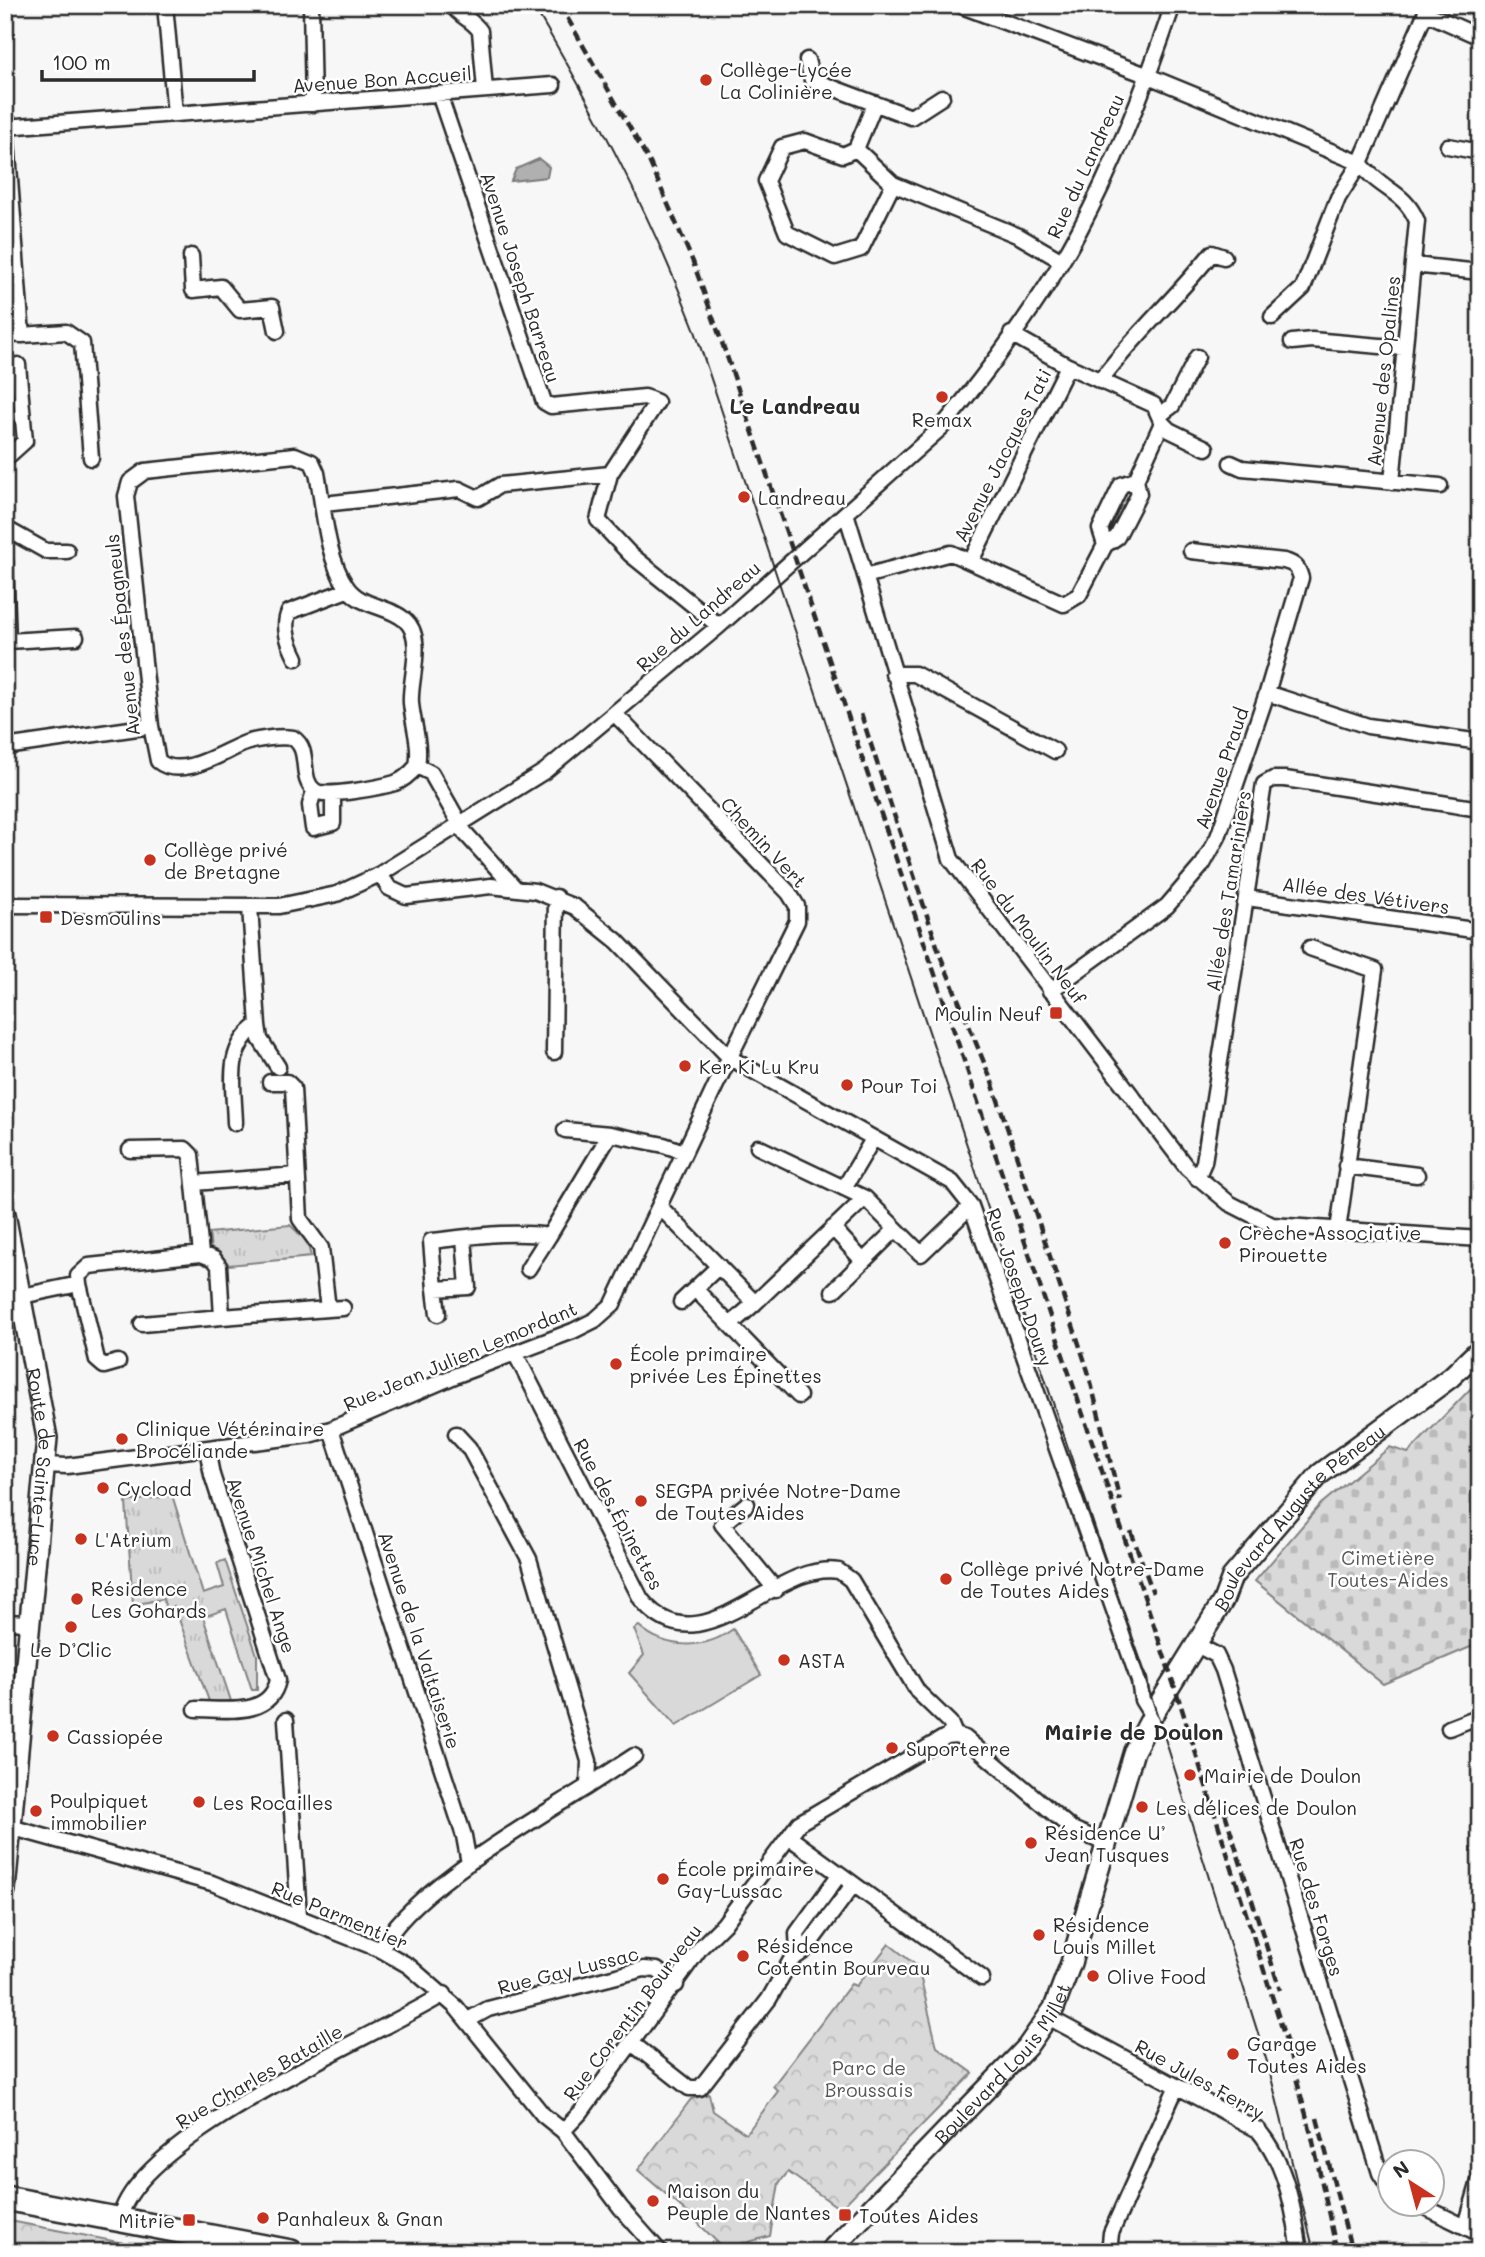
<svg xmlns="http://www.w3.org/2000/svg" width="1485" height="2257" font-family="Mali,sans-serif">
	<defs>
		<pattern id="grass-tufts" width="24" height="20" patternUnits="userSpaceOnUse" patternTransform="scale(1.75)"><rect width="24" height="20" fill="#d9d9d9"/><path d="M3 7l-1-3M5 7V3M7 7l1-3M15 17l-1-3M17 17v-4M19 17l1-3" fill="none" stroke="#bababa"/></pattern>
		<pattern id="cemetery-stones" width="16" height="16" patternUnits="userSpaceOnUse" patternTransform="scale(1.75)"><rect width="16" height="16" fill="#d9d9d9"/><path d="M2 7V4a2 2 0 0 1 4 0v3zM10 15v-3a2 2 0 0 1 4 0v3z" fill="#bababa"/></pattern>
		<pattern id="park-crowns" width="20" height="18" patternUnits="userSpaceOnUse" patternTransform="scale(1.75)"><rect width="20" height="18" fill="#d9d9d9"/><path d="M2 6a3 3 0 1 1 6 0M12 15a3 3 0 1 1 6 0" fill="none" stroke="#bababa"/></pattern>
	</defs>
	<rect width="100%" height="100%" fill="#f7f7f7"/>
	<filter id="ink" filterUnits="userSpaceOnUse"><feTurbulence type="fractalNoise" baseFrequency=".0143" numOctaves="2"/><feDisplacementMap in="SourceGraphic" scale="14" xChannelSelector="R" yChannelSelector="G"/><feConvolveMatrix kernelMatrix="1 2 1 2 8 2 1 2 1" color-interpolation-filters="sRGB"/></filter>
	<g filter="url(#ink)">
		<path fill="url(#grass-tufts)" stroke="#828282" stroke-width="2" d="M290,1225l17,16 4,16 -82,8 -10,-13 -8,-3 -2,-16z
			M172,1495l31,99 21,-7 -7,-24 8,-3 32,95v35h-5l-26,-81 -23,8 28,84h-22l-35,-95 -8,3 -3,-10 -30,6 -7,-103z"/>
		<path fill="url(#cemetery-stones)" stroke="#828282" stroke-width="2" d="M1480,1379v264l-97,41 -128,-103 66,-77 69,-57 18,6z"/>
		<path fill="url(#park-crowns)" stroke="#828282" stroke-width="2" d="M889,1944l29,23 19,80 36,26 -133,136 -52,-37 -9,11 -9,53 -46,13 -35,-35 -51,-44 53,-71 18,-5 4,17 33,23 32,-43 -5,-5 78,-102 5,2z
			M5,2220l139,27v5h-139z"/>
		<path fill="#d9d9d9" stroke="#828282" stroke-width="2" d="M639,1626c27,24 66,24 94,3l28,46 -85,51 -47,-53 15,-18 -10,-26z"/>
		<path fill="#b0b0b0" stroke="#7b7b7b" stroke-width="2" d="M539,159l10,8 -2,10 -36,4 5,-12z"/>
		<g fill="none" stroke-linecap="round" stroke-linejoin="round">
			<g stroke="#2b2b2b" stroke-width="19">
				<path id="street" d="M165,5l10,109
					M311,5l2,99
					M452,5c8,12 20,14 28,26l5,59
					M959,5l182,68 219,90 69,-158
					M1426,13l54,24
					M807,60l5,20 99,37 31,-20
					M439,94l105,308 7,4 94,-9 12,5 -47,72 -12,46 32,34 89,72
					M5,127l548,-42
					M6,127l16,208 44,-3 16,11 9,115
					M1448,146l32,6
					M856,149l19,-46
					M893,184l-37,-35 -13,6 -38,-14 -23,6 -16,34 21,52 48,24 26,-8 32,-65 126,52 43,25
					M191,256l2,34 28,-3 19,23 32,-3 5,24
					M1413,265l67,7
					M1272,317l31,-29 35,-90 22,-35c21,28 44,27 57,58l-25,261
					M5,334l17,1
					M1011,334l57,32 86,39 8,18 7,7 37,18
					M1292,342l20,-2 91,8
					M1100,381c34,-46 77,-84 112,-128l12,4
					M1160,415l12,-9 25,-49
					M5,459l20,-18 -7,-76
					M1231,463l11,5 198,18
					M1136,480l-15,5 -21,44 5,16 12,-8 22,-43 -3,-14 26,-57
					M324,504l135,-15 19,9 22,-13 110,-11
					M846,513l105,346 236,309 42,35 43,22 208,14
					M5,528l41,23h21
					M5,561l3,80 68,-4
					M971,561l97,-195
					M865,576l86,-23 113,51 15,-9 26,-50
					M296,658c-7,-14 -14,-31 -7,-46l58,-22
					M893,674h22l140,77
					M1267,693l101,33 112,16
					M5,747l146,-21
					M417,766c-6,7 -13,14 -22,17 -13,4 -70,15 -80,8 -17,-12 -3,-41 -22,-53 -14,-2 -37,1 -50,6 -22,9 -62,36 -85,17l-7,-35 -25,-230 4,-14 15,-11 150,-16 17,7 5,11c7,35 9,83 29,113 13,21 42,19 59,34 21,18 4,60 6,83 2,22 10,41 6,63l14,7 34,60 50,55
					M314,791l-4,14 3,23 20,-5v-29
					M380,874l9,14 17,8 85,-10 44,5 40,16 42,34 113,117 222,124 19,24 168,475 3,19 10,16
					M1247,898l233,33
					M5,905l274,1 58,-12 43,-20 165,-103 174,-145 223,-199c47,-56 103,-132 137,-196 38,-71 68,-149 94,-226
					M1310,948l65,22 -37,260
					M1050,991l117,-85 36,-42 15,-27 49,-144 34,-115c-3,-11 -6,-14 -17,-17l-93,-10
					M258,1025l2,14 18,28
					M554,1052l2,-155
					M235,1123c-1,-38 -11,-75 23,-98l-8,-118
					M565,1130l45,4
					M758,1147l107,51 56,56 50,-48
					M130,1150l55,-1 6,6 10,99
					M1346,1166l71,9
					M1197,1178l7,-16 60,-378 9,-5h12l195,30
					M194,1183l103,-8
					M844,1188l29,-49
					M659,1206l96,97 110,-105
					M833,1228l30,33
					M464,1238l4,49 -33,2 -4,-48c39,-4 79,-11 118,-5l61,-102 54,11 20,7
					M528,1269l21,-33
					M79,1284l18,76 7,6 14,-4
					M435,1289l3,25
					M695,1289l104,107
					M833,1291l63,-62
					M22,1296l57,-12 -1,-8 11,-10 112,-12 13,5 5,7 3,51 106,-8 -7,-61 -21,-29 -7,-131 -6,-6h-17
					M681,1302l38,-36
					M328,1309l15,-1
					M142,1324l80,-7
					M730,1325l25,-22
					M515,1353l126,246c59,75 134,-40 198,-28l12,9 67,112 32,31 5,12
					M331,1429l133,407 5,27
					M45,1465l22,1 242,-31 22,-6 126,-54 116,-44 22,-11 18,-16 103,-219 81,-164v-15l-8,-13 -174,-179
					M747,1504l-25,20 54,66
					M5,1622l23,1
					M1197,1645l19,10 7,15 157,503 10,16
					M196,1709c29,0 74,9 82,-29l-66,-205 -5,-26
					M286,1720l13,196
					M1449,1728l31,-12
					M955,1735l10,3 107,91 33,14
					M588,1786l46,-30
					M10,1827l202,56 169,67 28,16 47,41 87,108 20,16 58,77 39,44
					M789,1837l193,141
					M381,1950c24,-57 154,-130 207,-164l1,-25 -60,-202 -60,-111 -13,-14
					M798,1953l-1,-20 42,-58
					M1048,2017l210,113c28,33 36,80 42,122
					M468,2020l20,-11 156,-40 13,1 19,15
					M633,2044l56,44h11l69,-89 22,-39 13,-9 49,-66
					M563,2131l18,-19 120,-165 23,-23 75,-101 148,-87 8,-1
					M1418,2204l62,30
					M120,2219c14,-81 253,-181 324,-225
					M1466,2226l14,-48
					M1109,2252l2,-19 65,-145"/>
			</g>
			<g stroke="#2b2b2b" stroke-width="24">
				<g id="secondary">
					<path id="s1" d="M5,1214l42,224 -42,452"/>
					<path id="s2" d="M829,2252l198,-205 27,-39 17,-45 63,-212 22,-42 67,-108 9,-24 88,-103 131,-97 29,-28"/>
				</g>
			</g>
			<g stroke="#2b2b2b" stroke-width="28">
				<path id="primary" d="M5,2198l286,54"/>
			</g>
			<use href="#street" stroke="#fff" stroke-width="14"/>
			<use href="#secondary" stroke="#fff" stroke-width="19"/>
			<use href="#primary" stroke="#fff" stroke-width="23"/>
			<path stroke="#2b2b2b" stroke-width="2" d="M533,5c62,105 117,209 161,323l468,1401 106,336 46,187"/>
			<path stroke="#2b2b2b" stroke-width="4.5" stroke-dasharray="10 5" stroke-linecap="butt" d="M560,5l90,158 43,99 37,103 451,1341 106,338 25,93 25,115
				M861,714l79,241 52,127 96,289 32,130
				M1131,1531l22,62
				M1225,1813l55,177
				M1317,2118l35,134"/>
		</g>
	</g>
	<g fill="#c8321e" stroke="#fff" stroke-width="2.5">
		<circle cx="706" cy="80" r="7"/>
		<circle cx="942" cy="397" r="7"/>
		<circle cx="744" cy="497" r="7"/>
		<circle cx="150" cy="860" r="7"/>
		<rect x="39" y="910" width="14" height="14" rx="3.5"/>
		<rect x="1049" y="1006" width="14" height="14" rx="3.5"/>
		<circle cx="685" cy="1066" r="7"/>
		<circle cx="847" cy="1085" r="7"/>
		<circle cx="1225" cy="1243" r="7"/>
		<circle cx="616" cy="1364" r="7"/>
		<circle cx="122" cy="1439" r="7"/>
		<circle cx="103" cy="1488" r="7"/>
		<circle cx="641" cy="1501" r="7"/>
		<circle cx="81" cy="1539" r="7"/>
		<circle cx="946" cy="1579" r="7"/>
		<circle cx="77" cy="1599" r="7"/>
		<circle cx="71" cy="1627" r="7"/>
		<circle cx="784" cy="1660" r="7"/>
		<circle cx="53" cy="1736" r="7"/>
		<circle cx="892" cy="1748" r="7"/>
		<circle cx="1190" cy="1775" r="7"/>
		<circle cx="199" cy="1802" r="7"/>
		<circle cx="1142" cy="1807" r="7"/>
		<circle cx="36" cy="1811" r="7"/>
		<circle cx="1031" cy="1843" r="7"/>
		<circle cx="663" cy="1879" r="7"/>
		<circle cx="1039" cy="1935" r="7"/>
		<circle cx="743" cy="1956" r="7"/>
		<circle cx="1093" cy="1976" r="7"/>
		<circle cx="1233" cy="2054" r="7"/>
		<circle cx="653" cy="2201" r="7"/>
		<rect x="838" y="2208" width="14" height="14" rx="3.5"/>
		<circle cx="263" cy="2218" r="7"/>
		<rect x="182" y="2213" width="14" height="14" rx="3.5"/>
	</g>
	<g text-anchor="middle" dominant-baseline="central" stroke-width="5" stroke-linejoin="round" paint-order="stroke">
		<g font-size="19" fill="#2b2b2b" stroke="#fff" text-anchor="start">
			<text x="720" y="69">Collège-Lycée<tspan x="720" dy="22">La Colinière</tspan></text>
			<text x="942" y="419" text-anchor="middle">Remax</text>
			<text x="758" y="497">Landreau</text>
			<text x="164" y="849">Collège privé<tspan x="164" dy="22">de Bretagne</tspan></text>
			<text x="60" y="917">Desmoulins</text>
			<text x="1042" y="1013" text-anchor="end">Moulin Neuf</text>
			<text x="699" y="1066">Ker Ki Lu Kru</text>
			<text x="861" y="1085">Pour Toi</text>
			<text x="1239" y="1232">Crèche Associative<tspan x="1239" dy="22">Pirouette</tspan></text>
			<text x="630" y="1353">École primaire<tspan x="630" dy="22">privée Les Épinettes</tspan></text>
			<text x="136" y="1428">Clinique Vétérinaire<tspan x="136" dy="22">Brocéliande</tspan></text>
			<text x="117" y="1488">Cycload</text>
			<text x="655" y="1490">SEGPA privée Notre-Dame<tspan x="655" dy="22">de Toutes Aides</tspan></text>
			<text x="95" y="1539">L'Atrium</text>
			<text x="960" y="1568">Collège privé Notre-Dame<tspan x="960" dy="22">de Toutes Aides</tspan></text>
			<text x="91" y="1588">Résidence<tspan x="91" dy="22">Les Gohards</tspan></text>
			<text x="71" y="1649" text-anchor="middle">Le D’Clic</text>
			<text x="798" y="1660">ASTA</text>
			<text x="67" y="1736">Cassiopée</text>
			<text x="906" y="1748">Suporterre</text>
			<text x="1204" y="1775">Mairie de Doulon</text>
			<text x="50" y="1800">Poulpiquet<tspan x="50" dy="22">immobilier</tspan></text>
			<text x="213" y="1802">Les Rocailles</text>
			<text x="1156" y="1807">Les délices de Doulon</text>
			<text x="1045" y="1832">Résidence U’<tspan x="1045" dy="22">Jean Tusques</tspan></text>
			<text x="677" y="1868">École primaire<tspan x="677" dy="22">Gay-Lussac</tspan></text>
			<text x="1053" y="1924">Résidence<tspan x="1053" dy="22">Louis Millet</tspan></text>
			<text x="757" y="1945">Résidence<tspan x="757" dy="22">Cotentin Bourveau</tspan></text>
			<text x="1107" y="1976">Olive Food</text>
			<text x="1247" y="2043">Garage<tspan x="1247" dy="22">Toutes Aides</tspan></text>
			<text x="667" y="2190">Maison du<tspan x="667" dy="22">Peuple de Nantes</tspan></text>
			<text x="859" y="2215">Toutes Aides</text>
			<text x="277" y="2218">Panhaleux &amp; Gnan</text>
			<text x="175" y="2220" text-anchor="end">Mitrie</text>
		</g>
		<g font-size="19" fill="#2b2b2b" stroke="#fff">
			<text transform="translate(382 79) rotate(-4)">Avenue Bon Accueil</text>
			<text transform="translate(1085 166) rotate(-65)">Rue du Landreau</text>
			<text transform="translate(521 277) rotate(72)">Avenue Joseph Barreau</text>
			<text transform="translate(1383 371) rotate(-84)">Avenue des Opalines</text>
			<text transform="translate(1002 455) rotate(-63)">Avenue Jacques Tati</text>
			<text transform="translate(698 616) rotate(-41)">Rue du Landreau</text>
			<text transform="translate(122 635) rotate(-96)">Avenue des Épagneuls</text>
			<text transform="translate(1221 768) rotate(-71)">Avenue Praud</text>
			<text transform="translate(764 842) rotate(47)">Chemin Vert</text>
			<text transform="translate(1228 891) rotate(-81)">Allée des Tamariniers</text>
			<text transform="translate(1366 895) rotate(8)">Allée des Vétivers</text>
			<text transform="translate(1029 931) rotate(53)">Rue du Moulin Neuf</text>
			<text transform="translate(1020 1287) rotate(71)">Rue Joseph Doury</text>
			<text transform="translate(460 1356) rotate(-23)">Rue Jean Julien Lemordant</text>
			<text stroke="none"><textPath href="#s1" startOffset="257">Route de Sainte-Luce</textPath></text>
			<text transform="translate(619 1514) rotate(62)">Rue des Épinettes</text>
			<text stroke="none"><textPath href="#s2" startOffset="891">Boulevard Auguste Péneau</textPath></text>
			<text transform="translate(262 1565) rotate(72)">Avenue Michel Ange</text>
			<text transform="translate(420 1640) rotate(72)">Avenue de la Valtaiserie</text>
			<text transform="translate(1317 1907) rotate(73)">Rue des Forges</text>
			<text transform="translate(340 1915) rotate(23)">Rue Parmentier</text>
			<text transform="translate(568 1970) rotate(-14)">Rue Gay Lussac</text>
			<text transform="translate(632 2012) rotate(-53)">Rue Corentin Bourveau</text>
			<text stroke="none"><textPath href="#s2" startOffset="257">Boulevard Louis Millet</textPath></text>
			<text transform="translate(259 2076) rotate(-30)">Rue Charles Bataille</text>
			<text transform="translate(1200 2079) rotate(29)">Rue Jules Ferry</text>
		</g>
		<g font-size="19" fill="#565656" stroke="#fff">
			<text x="1388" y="1557">Cimetière<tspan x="1388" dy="22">Toutes-Aides</tspan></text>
			<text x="869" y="2067">Parc de<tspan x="869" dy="22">Broussais</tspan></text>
		</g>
		<g font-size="21" font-weight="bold" fill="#2b2b2b" stroke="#fff">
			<text x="795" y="405">Le Landreau</text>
			<text x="1134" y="1731">Mairie de Doulon</text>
		</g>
	</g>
	<rect width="1485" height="2257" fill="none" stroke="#fff" stroke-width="28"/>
	<rect x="14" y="14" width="1457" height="2229" fill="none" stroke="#2b2b2b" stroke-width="2.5" filter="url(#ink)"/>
	<g transform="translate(1411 2183) rotate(324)"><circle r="33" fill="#ffffff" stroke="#aaaaaa" stroke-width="2"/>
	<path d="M0-5L12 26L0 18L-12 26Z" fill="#c8321e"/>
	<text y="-10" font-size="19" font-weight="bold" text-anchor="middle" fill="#2b2b2b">N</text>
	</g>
	<path d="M42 70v10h212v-10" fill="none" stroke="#2b2b2b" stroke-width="3.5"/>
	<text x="52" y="70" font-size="21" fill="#2b2b2b" stroke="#ffffff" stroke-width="5" paint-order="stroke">100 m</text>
</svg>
